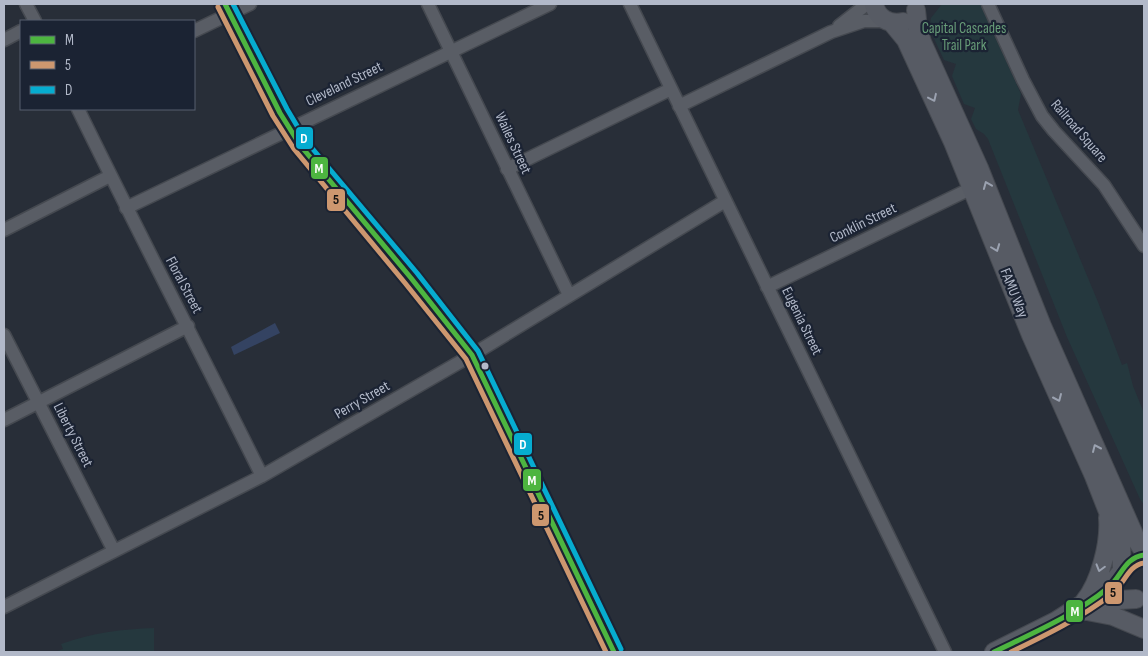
<svg xmlns="http://www.w3.org/2000/svg" width="1148" height="656" font-family="'Sofia Sans Condensed',sans-serif">
	<rect width="100%" height="100%" fill="#282e38"/>
	<path fill="#25383e" d="M942,4h38l41,90 -3,16 80,192 24,63 5,-2 6,23 11,27v92l-4,-6 -73,-162 -79,-198 -4,-5 -8,-5 -5,-10 4,-11 -11,-4 -12,-28 4,-12 -12,-4 -13,-28 -1,-8 1,-6z
		M154,628v24h-99l8,-3 -2,-5c31,-11 61,-15 93,-16z"/>
	<path fill="#344362" d="M275,323l5,10 -46,22 -3,-8z"/>
	<g fill="none" stroke-linecap="round" stroke-linejoin="round">
		<g stroke="#454950" stroke-width="15">
			<path id="street" d="M26,4l9,17
				M428,4l141,291
				M630,4l315,648
				M988,4l35,76 19,36 12,15 50,54 40,61
				M839,26l28,-22
				M194,31l56,-27
				M4,40l17,-9
				M679,106l152,-74 33,-11h22
				M78,109c60,123 123,244 184,367
				M507,169l164,-80
				M126,208l424,-204
				M4,230l106,-54
				M767,287l205,-99
				M4,335l110,216
				M4,420l184,-94
				M4,607l258,-131 210,-121 253,-154"/>
		</g>
		<g stroke="#454950" stroke-width="20">
			<path id="secondary" d="M225,4l55,109 20,32 111,133 61,77 142,297
				M874,4c3,14 15,21 29,18
				M916,10l2,19 4,13 57,126 63,158 94,213 8,13
				M892,23l14,17 47,102 78,193 63,141 27,69 1,24
				M1084,602c16,-19 26,-59 24,-84
				M1085,611l33,-11 18,-1
				M1087,611l26,5 31,13
				M994,652l62,-31 53,-34 12,-15"/>
		</g>
		<use href="#street" stroke="#595d65" stroke-width="12"/>
		<use href="#secondary" stroke="#575b64" stroke-width="18"/>
		<g stroke="#1b2333" stroke-width="9">
			<path id="bus-1" d="M225,4l55,109 20,32 111,133 61,77 142,297
				M994,652c39,-19 81,-37 114,-64 14,-12 16,-30 36,-33"/>
		</g>
		<g stroke="#1b2333" stroke-width="9">
			<path id="bus-2" d="M218,7l55,109 21,33 111,134 61,76 140,293
				M1011,652c35,-17 70,-34 101,-58 12,-9 16,-29 32,-31"/>
		</g>
		<g stroke="#1b2333" stroke-width="9">
			<path id="bus-3" d="M233,4l54,105 19,32 111,132 61,78 143,298"/>
		</g>
		<use href="#bus-1" stroke="#4db540" stroke-width="5"/>
		<use href="#bus-2" stroke="#cd976f" stroke-width="5"/>
		<use href="#bus-3" stroke="#06acd0" stroke-width="5"/>
	</g>
	<defs><path id="oneway-chevron" d="M-2-3.5L2.5 0L-2 3.5" fill="none" stroke-width="1.6" stroke-linecap="round" stroke-linejoin="round" transform="scale(1.25)"/></defs>
	<g stroke="#9ba2b0">
		<use href="#oneway-chevron" transform="translate(933 98) rotate(65)"/>
		<use href="#oneway-chevron" transform="translate(987 185) rotate(-112)"/>
		<use href="#oneway-chevron" transform="translate(996 248) rotate(69)"/>
		<use href="#oneway-chevron" transform="translate(1058 398) rotate(66)"/>
		<use href="#oneway-chevron" transform="translate(1096 448) rotate(-114)"/>
		<use href="#oneway-chevron" transform="translate(1100 568) rotate(106)"/>
	</g>
	<circle fill="#b2b9c9" stroke="#1b2333" stroke-width="2" cx="485" cy="366" r="4.5"/>
	<g text-anchor="middle" dominant-baseline="central" stroke-width="4.5" stroke-linejoin="round" paint-order="stroke">
		<g font-size="15" fill="#679c78" stroke="#1b2333">
			<text x="964" y="28">Capital Cascades<tspan x="964" dy="17">Trail Park</tspan></text>
		</g>
		<g font-size="15" fill="#b2b9c9" stroke="#1b2333">
			<text transform="translate(344 84) rotate(-26)">Cleveland Street</text>
			<text transform="translate(1079 131) rotate(49)">Railroad Square</text>
			<text transform="translate(513 143) rotate(65)">Wailes Street</text>
			<text transform="translate(863 223) rotate(-26)">Conklin Street</text>
			<text transform="translate(184 285) rotate(62)">Floral Street</text>
			<text transform="translate(1014 293) rotate(68)">FAMU Way</text>
			<text transform="translate(802 321) rotate(64)">Eugenia Street</text>
			<text transform="translate(362 400) rotate(-30)">Perry Street</text>
			<text transform="translate(73 435) rotate(63)">Liberty Street</text>
		</g>
	</g>
	<g stroke="#1b2333" stroke-width="2">
		<rect x="295" y="126" width="19" height="24" rx="5" fill="#06acd0"/>
		<rect x="310" y="156" width="19" height="24" rx="5" fill="#4db540"/>
		<rect x="326" y="188" width="20" height="24" rx="5" fill="#cd976f"/>
		<rect x="513" y="432" width="20" height="24" rx="5" fill="#06acd0"/>
		<rect x="522" y="468" width="20" height="24" rx="5" fill="#4db540"/>
		<rect x="531" y="503" width="19" height="24" rx="5" fill="#cd976f"/>
		<rect x="1104" y="581" width="19" height="24" rx="5" fill="#cd976f"/>
		<rect x="1065" y="599" width="19" height="24" rx="5" fill="#4db540"/>
	</g>
	<g font-size="14" text-anchor="middle" font-weight="bold" fill="#fff">
		<text x="304" y="143">D</text>
		<text x="319" y="173">M</text>
		<text x="523" y="449">D</text>
		<text x="532" y="485">M</text>
		<text x="1075" y="616">M</text>
	</g>
	<g font-size="14" text-anchor="middle" font-weight="bold" fill="#111">
		<text x="336" y="204">5</text>
		<text x="541" y="520">5</text>
		<text x="1113" y="597">5</text>
	</g>
	<rect width="1148" height="656" fill="none" stroke="#b2b9c9" stroke-width="10"/>
	<rect x="20" y="20" width="175" height="90" fill="#1b2333" stroke="#575f6f"/>
	<rect x="30" y="36" width="25" height="8" fill="#4db540" stroke="#575f6f"/>
	<text x="65" y="45" font-size="15" fill="#b2b9c9">M</text>
	<rect x="30" y="61" width="25" height="8" fill="#cd976f" stroke="#575f6f"/>
	<text x="65" y="70" font-size="15" fill="#b2b9c9">5</text>
	<rect x="30" y="86" width="25" height="8" fill="#06acd0" stroke="#575f6f"/>
	<text x="65" y="95" font-size="15" fill="#b2b9c9">D</text>
</svg>
